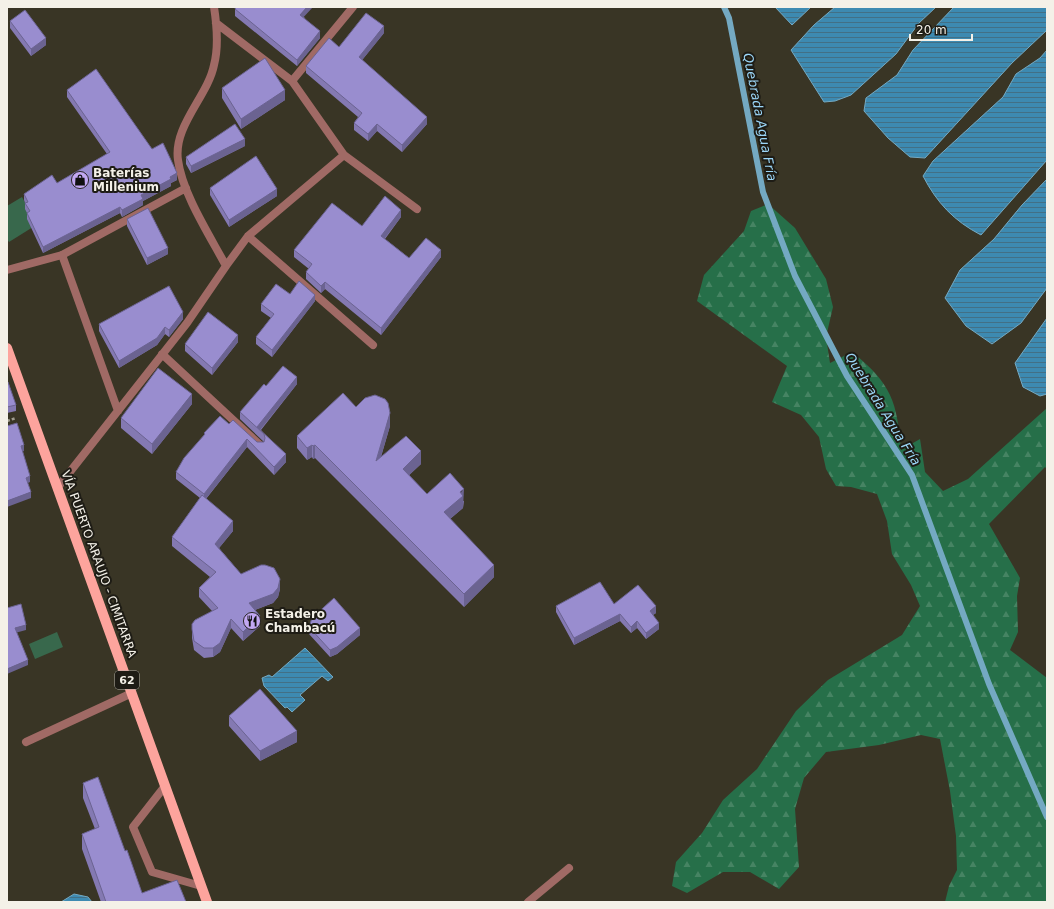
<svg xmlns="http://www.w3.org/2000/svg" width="1054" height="909" font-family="'DejaVu Sans',sans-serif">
	<defs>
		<pattern id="forest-firs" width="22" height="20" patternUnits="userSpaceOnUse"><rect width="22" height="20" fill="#266f49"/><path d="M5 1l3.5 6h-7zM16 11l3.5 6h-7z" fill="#468463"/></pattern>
		<pattern id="water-rules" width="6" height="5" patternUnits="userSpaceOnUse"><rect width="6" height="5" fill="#3d8ab1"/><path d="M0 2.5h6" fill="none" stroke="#427086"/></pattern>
	</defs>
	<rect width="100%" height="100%" fill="#393525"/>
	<path fill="url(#forest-firs)" d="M768,204l27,24 31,51 7,28 -7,30 4,26 22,-11c40,32 45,50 49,98l19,-11 5,33 18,19 25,-12 79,-71v61l-2,-2 -56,57 31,54 -3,18 1,36 -8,18 37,28v224h-102l4,-16 8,-16 -1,-34 -6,-45 -10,-52 -19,-4 -42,10 -53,7 -22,26 -9,31 4,58 -20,22 -29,-17h-27l-36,21 -15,-7 4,-24 26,-29 21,-33 34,-31 39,-58 32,-31 74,-45 18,-29 -9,-21 -19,-31 -5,-33 -10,-27 -26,-7 -15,-1 -10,-17 -7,-32 -18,-22 -29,-13 15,-36 -90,-65 7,-26 40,-44 7,-20z"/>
	<path fill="#38684c" d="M22,197l6,11 5,19 -24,15 -2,-3v-33z
		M57,632l6,15 -28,12 -6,-15z"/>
	<path fill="url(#water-rules)" stroke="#74a9c2" d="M775,7h36l-19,18z
		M835,7h101l-17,16 -23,31 -45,41 -16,6 -11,1 -33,-52 23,-25z
		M954,7h93v23l-35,33 -87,95 -15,-1 -22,-19 -24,-27 2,-13 31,-23 16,-25z
		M1047,50v110l-66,75c-27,-14 -44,-32 -58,-59l10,-15 70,-64 13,-23 24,-16z
		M1047,179v109l-26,35 -29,21 -26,-18 -21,-28 15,-28 34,-31 28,-34z
		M1047,318v76l-7,2 -17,-9 -8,-24z
		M305,648l28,29 -5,4 -6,-5 -22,19 5,5 -13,12 -5,-5 -2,1 -21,-22 -2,-8 7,-3 3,2z
		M74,894l14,3 4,5h-31z"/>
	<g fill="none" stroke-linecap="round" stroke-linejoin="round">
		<path stroke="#74a9c2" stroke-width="6" d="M724,7l5,11 34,174 32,84 52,100 65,99 77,209 58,133"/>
		<path stroke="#9f9c8f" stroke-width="2.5" stroke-dasharray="3 2" stroke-linecap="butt" d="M7,421l9,-3"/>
		<path stroke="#a06a65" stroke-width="8" d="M7,270l55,-15
			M26,742l106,-49
			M165,786l-32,41 19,45 49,14
			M528,902l41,-34"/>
		<path stroke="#a06a65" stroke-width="8" d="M214,7c3,19 5,39 0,58 -6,31 -41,61 -36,95 4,33 32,76 48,106
			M216,23l76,58 52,74 73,54
			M292,81l61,-74
			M248,236l125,109
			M162,354l98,91
			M118,411l-56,-156 124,-67
			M58,487l129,-164 39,-57 22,-30 96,-81"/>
		<path stroke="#fda49d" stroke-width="10" d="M7,348l200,554"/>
	</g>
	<path fill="#8479b2" d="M235,9l69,8 16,21 -23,28 -62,-50z
		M10,21l36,24 -15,11 -21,-28z
		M384,33l-22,27 65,64 -25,28 -25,-21 -9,10 -14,-11v-7l4,-6 -52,-44v-7l33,-19z
		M222,88l63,12 -44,29 -19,-31z
		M67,90l85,59 25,31 -6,3v3l-28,15v4l-21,12 -2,-4 -77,40 -16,-34v-6l-2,-4v-6l-1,-3v-6l33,-11 50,-29 -40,-57z
		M245,146l-54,27 -5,-9v-7z
		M210,188l67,8 -48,31 -19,-32z
		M401,217l-16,22 24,19 32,-1 -60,78 -56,-46 -4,4 -15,-14v-7l3,-3 -15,-12v-7l68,-24z
		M127,219l41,35 -21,11 -20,-39z
		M290,294l25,7 -43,56 -16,-13v-7l15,-19 -10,-7v-7z
		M183,319l-14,18 -4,-3 -8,11 -38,23 -20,-37v-7z
		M238,342l-26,33 -27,-24v-7z
		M7,383l9,22v6l-9,2z
		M297,384l-36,46 25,32 -12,13 -27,-28 -41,52 27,32 -14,17 22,26 39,15 -2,8 -5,6 -18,7 5,16 -17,15 -12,-13 -11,24 -7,5 -9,1 -10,-8 -2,-12v-9l20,-18 -13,-14v-9l11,-11 -38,-31v-9l28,-39 -24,-19v-7l28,-36v-3l25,-9 28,18h7l-24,-23v-7l26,-26z
		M192,404l-40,50 -31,-26v-10z
		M356,407l34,19 -9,31 40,7 -12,11 18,19 37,7 -1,7 -13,11 44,58 -30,30 -149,-149 -2,1 -1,-2 -5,3 -10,-12v-12z
		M614,604l42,9 -3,2 6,14 -13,10 -9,-11 -6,5 -11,-12 -46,24 -18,-33v-6z
		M309,627l51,8 -23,19 -7,3 -21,-23z
		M229,716l68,26 -37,19 -31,-35z
		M83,783l42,68 17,42 44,9h-85l-19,-53v-15l13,-5 -12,-31z"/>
	<path fill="#6b6391" d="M307,7h6l-13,14v-6z
		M384,26v7l-25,31v-7z
		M320,31v7l-23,28v-6z
		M46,38v7l-15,11v-7z
		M285,90v10l-44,29v-10z
		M427,117v7l-25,28v-7z
		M377,124v7l-9,10v-7z
		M245,139v7l-54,27v-7z
		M177,173v7l-6,3v3l-28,15v4l-21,12v-7l19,-15 29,-18z
		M277,189v7l-48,31v-7z
		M120,207v6l-77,40v-6z
		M401,210v7l-20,26v-7z
		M168,248v6l-21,11v-7z
		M441,250v7l-60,78v-7z
		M325,282v7l-4,4v-7z
		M315,295v6l-43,56v-7z
		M183,312v7l-14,18v-7z
		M165,327v7l-8,11 -38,23v-7z
		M238,335v7l-26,33v-7z
		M297,377v7l-37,46 -3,-3z
		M192,394v10l-40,50v-10z
		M390,413v13l-14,47v-12z
		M247,439v8l-43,54v-7z
		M24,445v6l-3,1v-6z
		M312,445v12l-5,3v-12z
		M315,445v13l-2,1v-13z
		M421,451v13l-18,17v-12z
		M286,454v8l-12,13v-8z
		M30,476v6l-4,2v-6z
		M464,489l-1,19 -19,16v-12z
		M31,492v6l-24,9v-6z
		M233,521v10l-18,22v-9z
		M494,565v12l-30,30v-13z
		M280,579v10l-2,8 -5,6 -24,9v-9z
		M656,606v7l-6,4v-6z
		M620,614v7l-46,24v-7z
		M260,616v10l-17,15v-9z
		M231,619v9l-11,24 -7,5v-9z
		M637,621v7l-6,5v-6z
		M659,623v6l-13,10v-6z
		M26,625v5l-11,3v-5z
		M360,628v7l-23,19 -7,3v-7z
		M28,660v5l-21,9v-5z
		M297,731v11l-37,19v-10z"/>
	<path fill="#998dcf" stroke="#6b6391" d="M236,7h71l-7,8 20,16 -23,29 -62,-51z
		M25,10l21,28 -15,11 -21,-28z
		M366,13l18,13 -25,31 68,60 -25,28 -25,-21 -9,10 -14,-11 8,-10 -56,-47 23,-28 10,9z
		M265,58l20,32 -44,29 -19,-31z
		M96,69l56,80 11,-6 14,30 -7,4 1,2 -30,16 2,4 -21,11 -2,-3 -77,40 -16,-34 3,-2 -5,-8 3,-1 -4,-8 28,-19 5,8 53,-31 -43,-62z
		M235,124l10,15 -54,27 -5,-9z
		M256,156l21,33 -48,31 -19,-32z
		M385,196l16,14 -20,26 28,22 17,-20 15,12 -60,78 -56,-46 -4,4 -15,-14 6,-8 -18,-14 38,-47 30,23z
		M148,208l20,40 -21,10 -20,-39z
		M299,281l16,14 -43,55 -16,-13 18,-23 -13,-10 15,-20 14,10z
		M169,286l14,26 -14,18 -4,-3 -8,11 -38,23 -20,-37z
		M208,312l30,23 -26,33 -27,-24z
		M283,366l14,11 -40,50 29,27 -12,13 -27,-28 -43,55 -28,-22 8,-14 21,-24 -1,-1 16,-17 9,8 4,-4 24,22h7l1,-4 -1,-4 -24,-22 24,-28 2,2z
		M158,368l34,26 -40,50 -31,-26z
		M8,382l8,23 -9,2v-24z
		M343,393l13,14 9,-9 10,-3 10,4 3,4 2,10 -14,48 30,-25 15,15 -18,18 24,25 23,-21 14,16 -4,3 3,4 -19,16 50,53 -30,29 -149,-149 -2,1 -1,-1 -5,3 -10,-12z
		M17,423l7,22 -3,1 9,30 -4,2 5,14 -24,9v-75z
		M202,495l31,26 -18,23 26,30 20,-9h4l9,3 6,11 -2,9 -5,6 -24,9 11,13 -17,16 -12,-13 -11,24 -7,5h-9l-10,-7 -2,-12v-5l3,-4 23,-12 -19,-20 17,-16 -44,-35z
		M600,582l14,22 24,-19 18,21 -6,5 9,12 -13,10 -9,-12 -6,6 -11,-13 -46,24 -18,-32z
		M334,598l26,30 -23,19 -7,3 -21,-23 3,-9z
		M21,604l5,21 -11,3 13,32 -21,9v-61z
		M260,689l37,42 -37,20 -31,-35z
		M98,777l27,74 2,-1 15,43 35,-13 9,22h-80l-24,-68 17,-7 -16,-44z"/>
	<defs>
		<g id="shop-disc" transform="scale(0.9)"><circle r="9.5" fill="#c2a8f2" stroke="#1e1c15"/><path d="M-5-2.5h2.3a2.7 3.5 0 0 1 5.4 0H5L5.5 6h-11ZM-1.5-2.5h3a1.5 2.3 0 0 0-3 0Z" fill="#111"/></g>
		<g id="restaurant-disc" transform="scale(0.9)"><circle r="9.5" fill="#c2a8f2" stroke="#1e1c15"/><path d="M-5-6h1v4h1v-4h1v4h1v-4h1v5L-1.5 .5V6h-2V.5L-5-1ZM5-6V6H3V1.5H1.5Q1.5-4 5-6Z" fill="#111"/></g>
	</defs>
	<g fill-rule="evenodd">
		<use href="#shop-disc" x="80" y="180"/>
		<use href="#restaurant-disc" x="252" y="621"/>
	</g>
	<g text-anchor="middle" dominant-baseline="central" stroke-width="4" stroke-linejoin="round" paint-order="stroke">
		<rect fill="#1e1c15" stroke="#b4b1a9" stroke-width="1" x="115" y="671" width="24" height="18" rx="3"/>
		<g font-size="11" font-weight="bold" fill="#f4f1e8">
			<text x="127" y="680">62</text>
		</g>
		<g font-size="12" font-weight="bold" fill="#f4f1e8" stroke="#1e1c15" text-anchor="start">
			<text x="93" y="173">Baterías<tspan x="93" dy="14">Millenium</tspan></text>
			<text x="265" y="614">Estadero<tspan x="265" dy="14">Chambacú</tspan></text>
		</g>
		<g font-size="12" fill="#f4f1e8" stroke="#1e1c15">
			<text transform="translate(99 564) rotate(70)">VÍA PUERTO ARAUJO - CIMITARRA</text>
		</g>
		<g font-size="13" font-style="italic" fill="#9bd5f6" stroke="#1e1c15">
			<text transform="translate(760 117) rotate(79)">Quebrada Agua Fría</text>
			<text transform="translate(883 409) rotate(58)">Quebrada Agua Fría</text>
		</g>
	</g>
	<rect width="1054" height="909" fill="none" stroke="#f4f1e8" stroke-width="16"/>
	<path d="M910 34v6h62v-6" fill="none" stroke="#f4f1e8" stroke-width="2"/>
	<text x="916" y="34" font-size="12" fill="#f4f1e8" stroke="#1e1c15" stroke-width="3" paint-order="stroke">20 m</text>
</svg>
